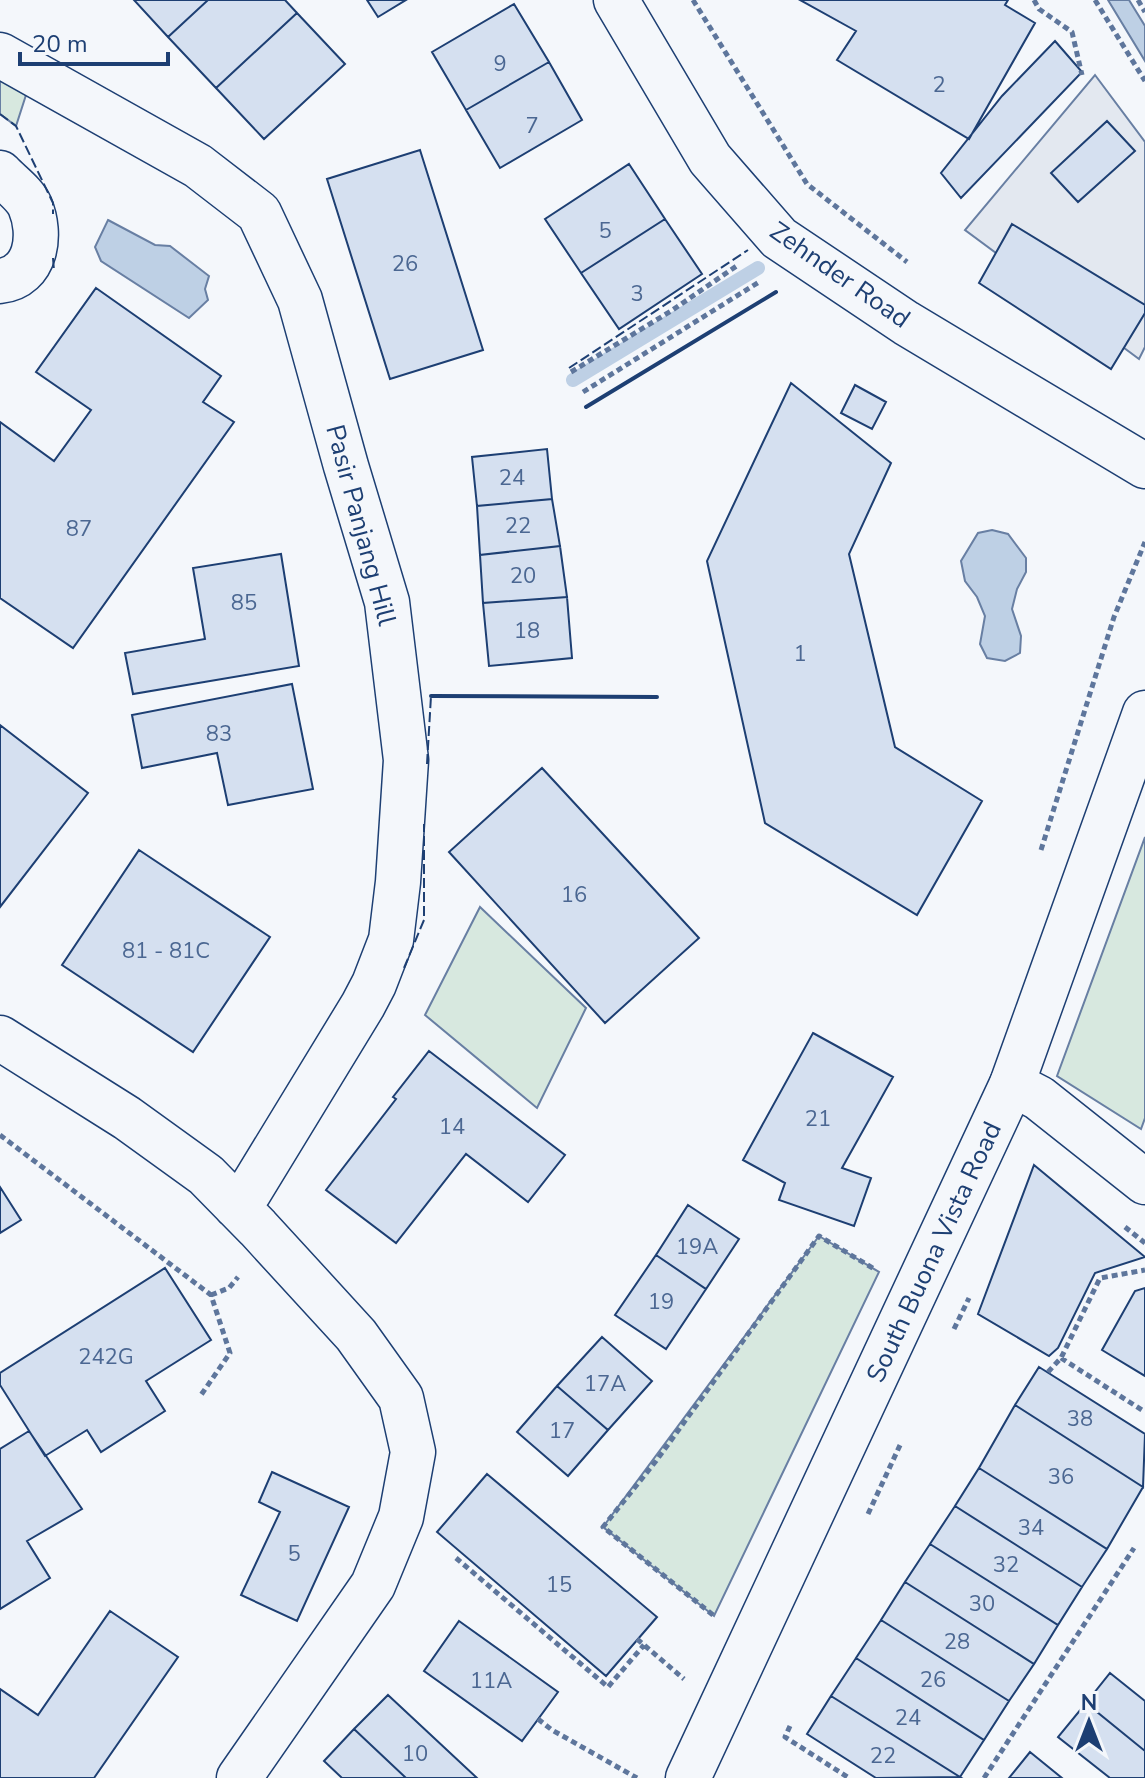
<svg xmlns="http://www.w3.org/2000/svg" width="1145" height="1778" font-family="'Nunito Sans',sans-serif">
	<rect width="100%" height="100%" fill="#f4f7fb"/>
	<path fill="#d7e8df" stroke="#687fa3" stroke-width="2" d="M0,79l26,16 -10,31 -16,-12z
		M1145,837v281l-4,11 -84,-53z
		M480,907l106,101 -49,100 -112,-93z
		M819,1236l60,36 -165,344 -111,-89z"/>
	<path fill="#e3e8f0" stroke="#687fa3" stroke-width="2" d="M1095,75l50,67v205l-6,12 -174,-129z"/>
	<path fill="#bed0e5" stroke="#687fa3" stroke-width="2" d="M1108,0h21l16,26v35z
		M108,220l47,25 15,1 39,30 -4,13 3,11 -19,18 -88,-57 -6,-14z
		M992,530l16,4 18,24v14l-9,17 -5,20 9,27 -1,17 -15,8 -18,-3 -7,-14 5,-28 -8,-19 -12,-16 -4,-20 17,-28z"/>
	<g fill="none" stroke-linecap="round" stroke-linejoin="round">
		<path stroke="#bed0e5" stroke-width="14" d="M573,380l185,-112"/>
	</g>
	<path fill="#d5e0f0" stroke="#1d3f73" stroke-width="2" d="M134,0h74l-40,37z
		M208,0h77l12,13 -81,75 -48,-51z
		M367,0h39l-28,17z
		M800,0h208l-3,5 30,18 -66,116 -132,-79 19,-29z
		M514,4l35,58 -83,48 -34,-58z
		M297,13l48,51 -81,75 -48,-51z
		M1055,41l27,31 -121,126 -20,-25 61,-77z
		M549,62l33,58 -82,48 -34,-58z
		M1107,121l28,30 -57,51 -27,-29z
		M420,150l63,200 -93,29 -63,-200z
		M629,164l36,55 -84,54 -36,-54z
		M665,219l37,55 -83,55 -38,-56z
		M1012,224l133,81v8l-34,56 -132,-86z
		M96,288l125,88 -18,26 31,20 -161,226 -73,-50v-176l54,39 37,-51 -55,-38z
		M791,383l100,80 -42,91 46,193 87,54 -65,114 -152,-92 -58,-262z
		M855,385l31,17 -14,27 -31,-16z
		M547,449l5,50 -75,7 -5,-49z
		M552,499l8,47 -80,9 -3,-49z
		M560,546l7,51 -84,6 -3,-48z
		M281,554l18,112 -166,28 -8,-41 80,-14 -12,-71z
		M567,597l5,61 -83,8 -6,-63z
		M292,684l21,105 -85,16 -11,-52 -75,15 -10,-53z
		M0,725l88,68 -88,114z
		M542,768l157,170 -94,85 -156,-171z
		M139,850l131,87 -77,115 -131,-87z
		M813,1033l80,44 -51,91 29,10 -17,48 -75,-26 6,-17 -42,-23z
		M429,1051l136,104 -37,47 -62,-48 -70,89 -70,-53 70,-91 -3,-2z
		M1034,1165l111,92 -50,16 -37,75 -9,8 -71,-42z
		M0,1187l21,33 -21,13z
		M688,1205l51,34 -33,50 -50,-34z
		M656,1255l50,34 -40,60 -51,-34z
		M165,1268l46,72 -65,41 19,30 -64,41 -14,-22 -42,26 -45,-71v-12z
		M1145,1288v88l-43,-26 33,-59z
		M602,1337l50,44 -44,49 -51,-44z
		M1039,1367l106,67 -2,53 -128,-82z
		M557,1386l51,44 -40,46 -51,-44z
		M1015,1405l128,82 -36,62 -128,-81z
		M29,1431l53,78 -55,32 23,37 -50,31v-160z
		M979,1468l128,81 -25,38 -127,-81z
		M272,1472l77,35 -52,114 -56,-26 39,-83 -21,-10z
		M487,1474l170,143 -51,59 -169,-144z
		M955,1506l127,81 -24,38 -128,-81z
		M930,1544l128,81 -24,39 -129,-82z
		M905,1582l129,82 -25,37 -128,-81z
		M110,1611l68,46 -84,121h-94v-89l38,26z
		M881,1620l128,81 -25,39 -128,-82z
		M459,1621l99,71 -36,49 -98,-70z
		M856,1658l128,82 -24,37 -129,-81z
		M1110,1673l35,28v50l-59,-48z
		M388,1695l89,83h-71l-52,-49z
		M831,1696l129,81 -84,1 -69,-44z
		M1086,1703l59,48v27h-35l-52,-41z
		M354,1729l52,49h-64l-18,-17z
		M1030,1752l32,26h-53z"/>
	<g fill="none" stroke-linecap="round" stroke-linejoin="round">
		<g stroke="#1d3f73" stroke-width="47">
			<path id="street" d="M616,0l94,159 69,79 127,85 239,143
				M0,55l198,111 61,47 41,87 46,166 41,136 19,158 -8,122 -7,58 -17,44 -11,21 -114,187 -13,14
				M0,173c9,10 25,21 30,33 12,28 7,71 -30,75
				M0,1038l127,80 79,57 52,53 98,107 45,63 12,54 -12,65 -28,68 -134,193
				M1012,1084l27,14 106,84"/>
		</g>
		<g stroke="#1d3f73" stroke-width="47">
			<path id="secondary" d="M688,1778l324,-694 133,-371"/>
		</g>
		<path stroke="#5e769c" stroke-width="5" stroke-dasharray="6 4" stroke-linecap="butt" d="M693,0l114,184 100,78
			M1034,0l5,9 33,23 10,43
			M1095,0l50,81
			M1138,0l7,12
			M571,372l100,-61 67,-46
			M583,392l176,-110
			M1041,850l73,-233 31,-75
			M0,1135l211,160 19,58 -29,42
			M1125,1227l20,16
			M211,1295l18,-7 9,-11
			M954,1329l15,-31
			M1061,1358l84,54
			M1048,1372l13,-14 39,-80 45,-8
			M868,1514l33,-71
			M456,1558l152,129 36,-42
			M713,1615l-110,-88 53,-66 163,-225 57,34
			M637,1639l47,40
			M538,1719l14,11 85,48
			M790,1726l-5,11 64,41
			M984,1778l150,-230"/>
		<use href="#street" stroke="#f4f7fb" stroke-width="44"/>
		<use href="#secondary" stroke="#f4f7fb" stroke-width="44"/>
		<path stroke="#1d3f73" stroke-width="2" stroke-dasharray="10 4" stroke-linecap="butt" d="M0,114l16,12 37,77v11
			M53,258l1,13
			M569,368l179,-118
			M427,764l4,-68
			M404,968l20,-48v-96"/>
		<path stroke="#1d3f73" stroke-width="4" d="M586,407l190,-115
			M431,696l226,1"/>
	</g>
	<g text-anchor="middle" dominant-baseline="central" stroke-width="6" stroke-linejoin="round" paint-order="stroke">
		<g font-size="22" fill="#4b6792">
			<text x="500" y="64">9</text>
			<text x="939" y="85">2</text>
			<text x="532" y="126">7</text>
			<text x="605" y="231">5</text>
			<text x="405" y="264">26</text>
			<text x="637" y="294">3</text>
			<text x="512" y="478">24</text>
			<text x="518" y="526">22</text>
			<text x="79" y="529">87</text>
			<text x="523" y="576">20</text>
			<text x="244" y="603">85</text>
			<text x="527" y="631">18</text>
			<text x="800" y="654">1</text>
			<text x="219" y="734">83</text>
			<text x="574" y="895">16</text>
			<text x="166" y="951">81 - 81C</text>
			<text x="818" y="1119">21</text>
			<text x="452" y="1127">14</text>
			<text x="697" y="1247">19A</text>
			<text x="661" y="1302">19</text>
			<text x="106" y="1357">242G</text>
			<text x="605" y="1384">17A</text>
			<text x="1080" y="1419">38</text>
			<text x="562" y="1431">17</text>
			<text x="1061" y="1477">36</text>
			<text x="1031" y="1528">34</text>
			<text x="294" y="1554">5</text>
			<text x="1006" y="1565">32</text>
			<text x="559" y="1585">15</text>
			<text x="982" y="1604">30</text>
			<text x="957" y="1642">28</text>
			<text x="933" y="1680">26</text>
			<text x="491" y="1681">11A</text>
			<text x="908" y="1718">24</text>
			<text x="415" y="1754">10</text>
			<text x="883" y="1756">22</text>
		</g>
		<g font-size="26" fill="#1d3f73" stroke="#f4f7fb">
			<text transform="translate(840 275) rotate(35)">Zehnder Road</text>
			<text transform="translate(361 525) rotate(75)">Pasir Panjang Hill</text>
			<text transform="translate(934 1252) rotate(-65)">South Buona Vista Road</text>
		</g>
	</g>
	<g transform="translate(1089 1722)" stroke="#f4f7fb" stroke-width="6" paint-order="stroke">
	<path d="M0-6L14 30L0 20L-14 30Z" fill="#1d3f73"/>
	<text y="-12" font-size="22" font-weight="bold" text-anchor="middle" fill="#1d3f73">N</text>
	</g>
	<path d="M20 52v12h148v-12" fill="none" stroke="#1d3f73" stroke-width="4"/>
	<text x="32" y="52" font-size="24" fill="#1d3f73" stroke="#f4f7fb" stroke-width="6" paint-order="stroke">20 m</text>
</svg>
